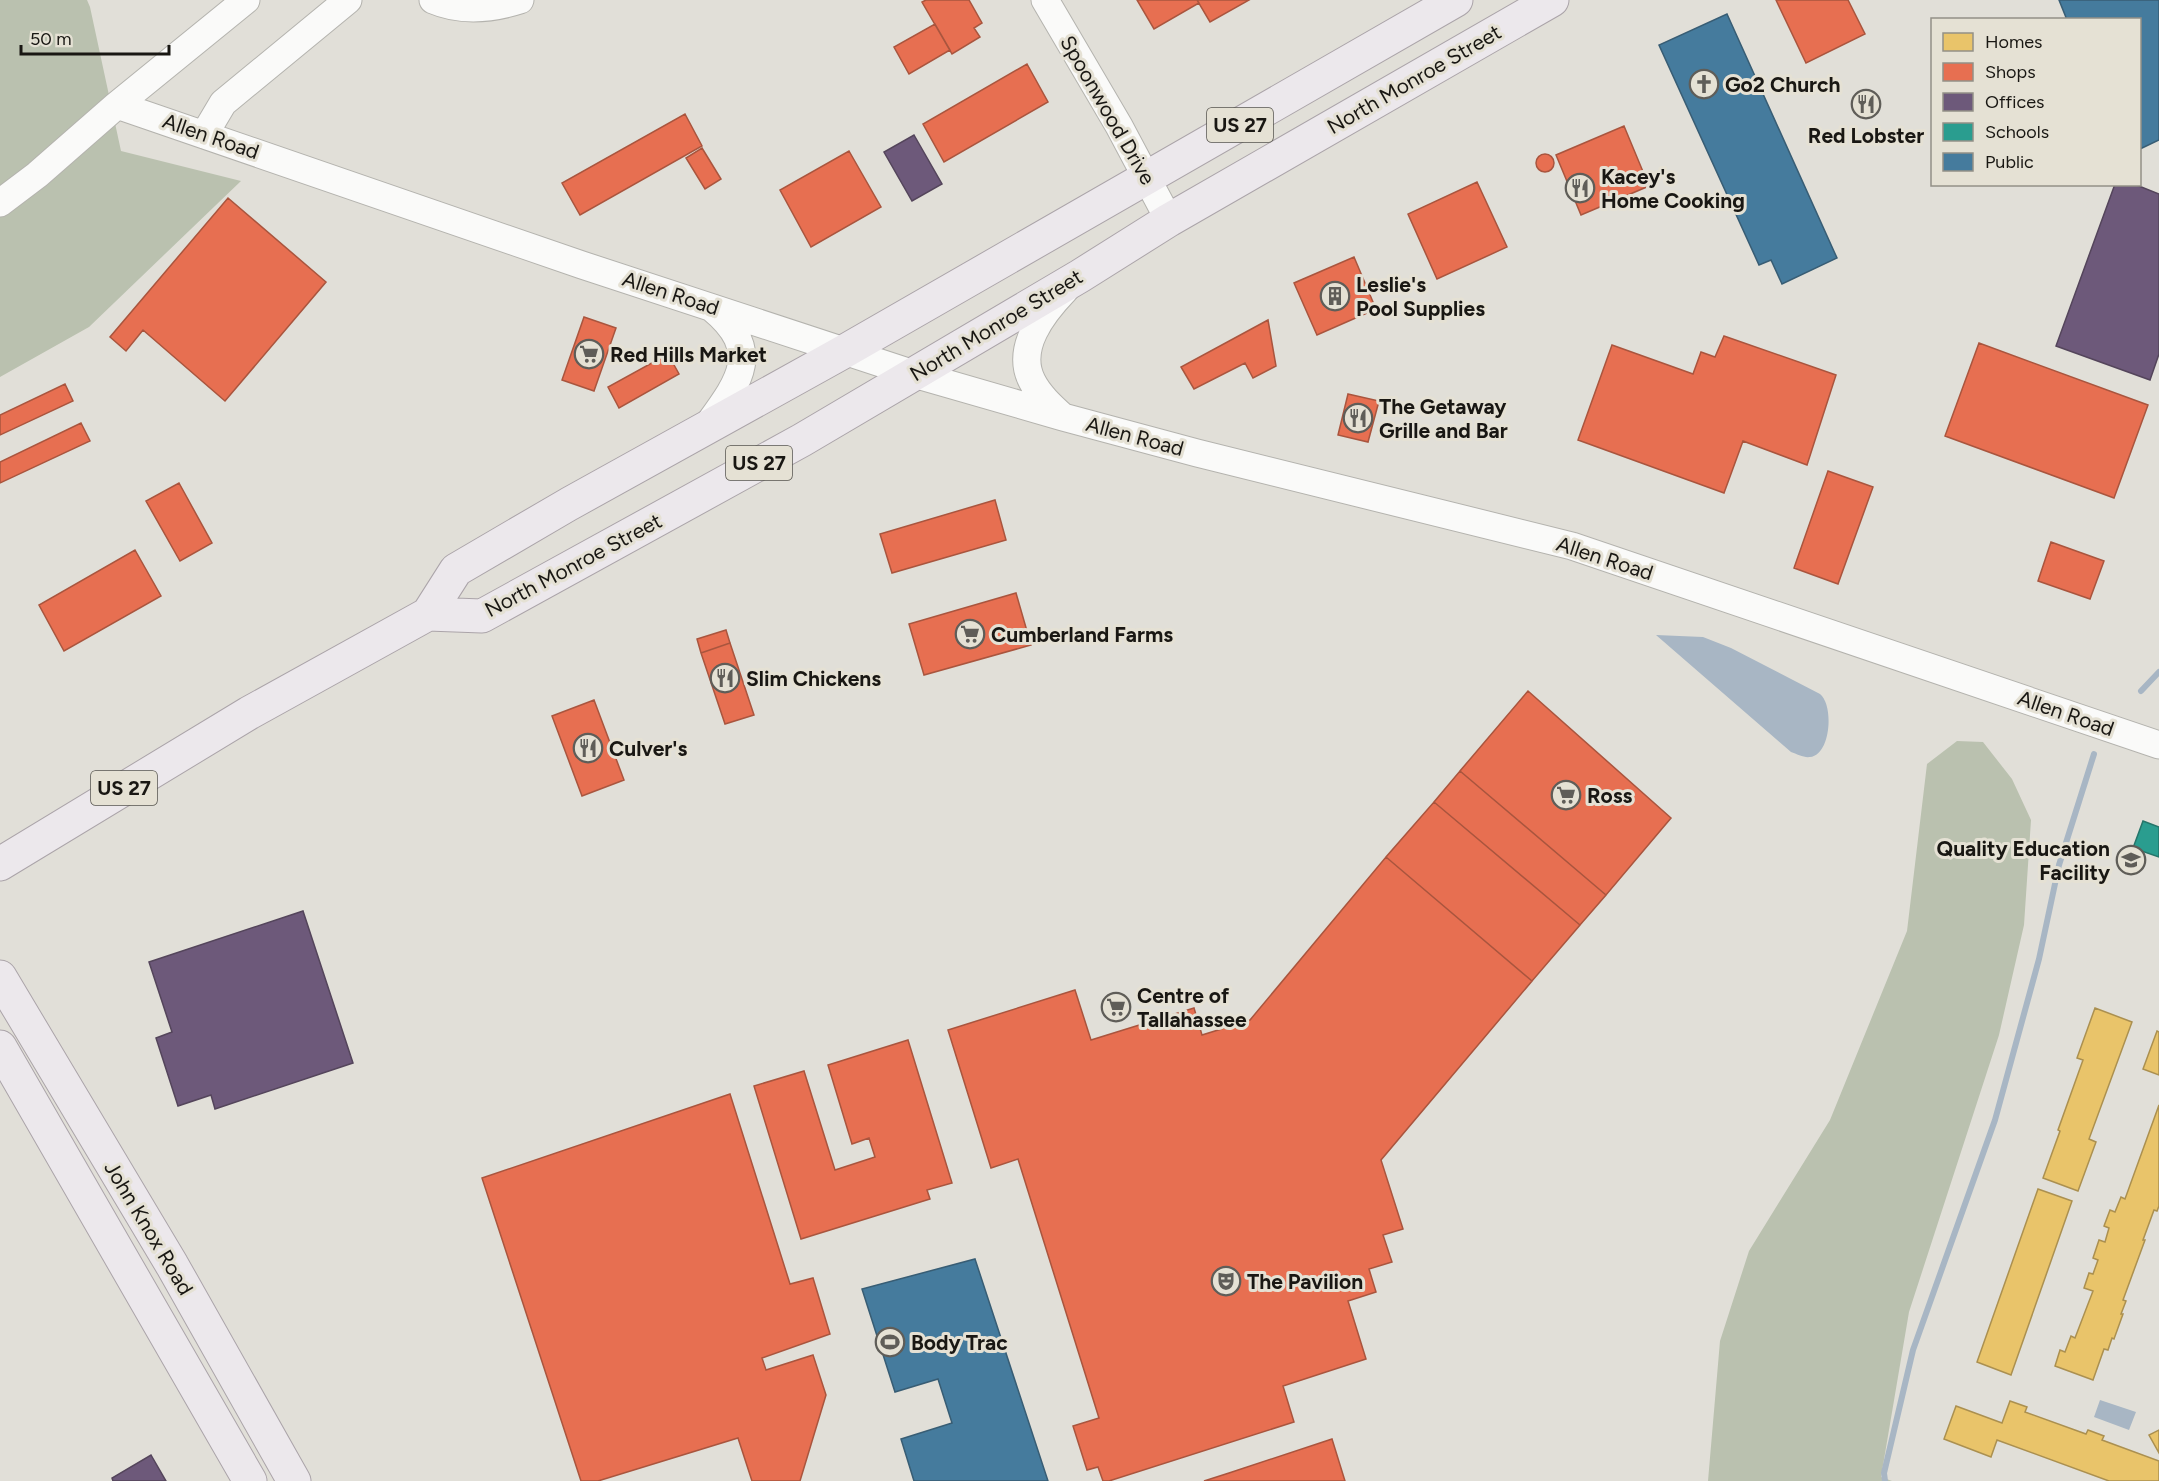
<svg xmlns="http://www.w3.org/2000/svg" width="2159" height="1481" font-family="Figtree,sans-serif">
	<rect width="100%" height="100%" fill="#e1dfd8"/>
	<path fill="#bac1af" d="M0,0h87l3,7 31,144 120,30 -152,146 -89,50z
		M1957,741l26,1 29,37 19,41 -7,105 -25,110 -90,277 -28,165 11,4h-184l12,-140 29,-90 81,-131 77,-189 20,-167z"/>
	<path fill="#a8b6c4" d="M1656,635l47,2 28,11 89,46c14,11 11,61 -10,63 -6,1 -13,-3 -19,-5z
		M2100,1400l36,12 -7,18 -35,-13z"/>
	<path fill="#e9c46a" stroke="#ab9050" stroke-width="1.5" d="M2095,1008l37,14 -43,117 7,3 -18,49 -35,-13 17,-47 -2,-1 25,-70 -6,-2z
		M2157,1031l2,1v43l-16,-6z
		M2159,1105v101l-2,5 -3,-1 -11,30h2l-22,60 3,1 -5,13h2l-9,25 -2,-1 -4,12 -4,-1 -11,31 -38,-14 5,-16 5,2 6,-16 4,2 18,-47 -9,-3 5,-15 4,1 5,-14 -5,-2 6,-18 6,2 4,-14 -5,-2 6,-16 5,2 6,-15 4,2z
		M2038,1189l34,12 -61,174 -34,-13z
		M2010,1401l17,6 -2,5 61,22 2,-4 16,6 -2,4 57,21v20h-50l-112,-41 -6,17 -47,-18 12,-33 46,17z
		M2159,1430v23l-10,-18z"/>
	<path fill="#e76f51" stroke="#a9553e" stroke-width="1.5" d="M926,0h43l13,23 -8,5 6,9 -28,17 -30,-52z
		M1137,0h60l2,3 -45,26z
		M1197,0h52l-39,22z
		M1776,0h72l17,34 -59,29z
		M935,24l15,26 -41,24 -15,-27z
		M1027,64l21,38 -104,60 -21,-38z
		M685,114l17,32 -122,69 -18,-32z
		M1624,126l25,60 -68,29 -25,-60z
		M702,148l19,31 -16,10 -19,-31z
		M849,151l32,56 -70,40 -31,-57z
		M1536 163a9 9 0 1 1 18 0a9 9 0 1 1-18 0Z
		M1477,182l30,65 -70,32 -29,-65z
		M228,198l98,84 -101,119 -82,-71 -17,21 -16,-14z
		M1354,257l22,52 -59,26 -23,-52z
		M584,317l32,11 -22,63 -32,-11z
		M1268,320l8,46 -23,12 -8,-15 -51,26 -13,-22z
		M1724,336l112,39 -29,90 -64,-24 -19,52 -146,-53 34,-95 81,29 8,-22 14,5z
		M1979,343l169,62 -34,93 -169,-62z
		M668,354l11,20 -60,34 -11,-21z
		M65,384l8,17 -73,34v-20z
		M1348,394l31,7 -11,41 -30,-7z
		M81,423l9,18 -90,42v-21z
		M1828,471l45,16 -35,97 -44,-16z
		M179,483l33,60 -32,18 -34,-60z
		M995,500l11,40 -114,33 -12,-39z
		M2051,542l53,19 -14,38 -52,-18z
		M135,550l26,46 -97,55 -25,-46z
		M1016,593l15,52 -107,30 -15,-51z
		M726,630l4,13 -29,10 -4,-14z
		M730,643l24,72 -29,9 -24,-71z
		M1528,691l143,127 -65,77 -146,-124z
		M594,700l30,80 -42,16 -30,-80z
		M1460,771l146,124 -26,30 -146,-123z
		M1434,802l146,123 -48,56 -146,-124z
		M1386,857l146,124 -151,179 22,69 -20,6 9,27 -23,7 7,23 -28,9 18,58 -83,27 11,36 -185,59h-6l-5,-14 -11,3 -14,-44 26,-8 -81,-259 -27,9 -43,-138 127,-40 16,50 103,-32 8,27 48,-15z
		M908,1040l44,143 -25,7 3,9 -129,40 -47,-153 50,-15 31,99 40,-13 -6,-19 -17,6 -24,-79z
		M730,1094l60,190 23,-6 17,56 -68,24 4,12 47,-15 13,40 -26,86h-48l-14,-43 -140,43h-17l-99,-303z
		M1332,1439l13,42h-141l25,-8z"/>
	<path fill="#6d597a" stroke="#54455b" stroke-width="1.5" d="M914,135l28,49 -30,17 -28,-49z
		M2115,184h19l25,10v160l-9,26 -94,-34z
		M303,911l50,152 -138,46 -4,-14 -33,11 -22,-68 16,-6 -23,-70z
		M151,1455l15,26h-53l-1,-3z"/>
	<path fill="#2a9d8f" stroke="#25756a" stroke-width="1.5" d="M2143,821l16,6v30l-26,-9z"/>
	<path fill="#457b9d" stroke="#385d74" stroke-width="1.5" d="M2059,0h100v140l-19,9v-129h-73z
		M1727,14l110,244 -55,26 -11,-24 -12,5 -100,-220z
		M975,1259l73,222h-134l-13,-42 51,-16 -14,-44 -43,13 -33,-103z"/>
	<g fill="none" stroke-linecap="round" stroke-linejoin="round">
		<path stroke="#a8b6c4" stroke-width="6" d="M2141,691l18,-19
			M1885,1481l-1,-8 29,-123 82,-230 44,-161 20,-94 35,-111"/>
		<g stroke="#b4b3ae" stroke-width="29">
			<path id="minor" d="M433,0c28,12 59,9 87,0
				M1045,0l74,126 50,94
				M117,105l465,160 332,109 149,43 134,36 375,93 587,199
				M204,135l19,-32 125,-103
				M0,203l37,-28 80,-70 129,-105
				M1062,416c-11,-10 -23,-21 -30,-35 -17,-33 11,-68 33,-91
				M707,426c32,-44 57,-75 5,-118"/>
		</g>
		<g stroke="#aba4a9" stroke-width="35">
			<path id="major" d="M428,614l54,2 320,-176 278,-164 89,-56 383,-220
				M0,864l249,-151 179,-99 28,-44 113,-66 276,-153 611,-351
				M0,977l172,288 122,216
				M0,1047l250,434"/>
		</g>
		<use href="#minor" stroke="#fafaf9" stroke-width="27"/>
		<use href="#major" stroke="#ece8ec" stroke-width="33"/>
	</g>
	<defs>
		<g id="church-ring" transform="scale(1.5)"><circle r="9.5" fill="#e5e1d4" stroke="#5f5d58" stroke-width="1.5"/><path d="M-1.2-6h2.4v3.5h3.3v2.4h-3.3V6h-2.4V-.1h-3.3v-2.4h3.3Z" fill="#5f5d58"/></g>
		<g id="restaurant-ring" transform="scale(1.5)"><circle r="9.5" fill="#e5e1d4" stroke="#5f5d58" stroke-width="1.5"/><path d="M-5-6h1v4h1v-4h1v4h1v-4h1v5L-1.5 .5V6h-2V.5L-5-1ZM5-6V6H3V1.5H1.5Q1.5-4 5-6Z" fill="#5f5d58"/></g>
		<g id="building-ring" transform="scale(1.5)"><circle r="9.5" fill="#e5e1d4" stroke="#5f5d58" stroke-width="1.5"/><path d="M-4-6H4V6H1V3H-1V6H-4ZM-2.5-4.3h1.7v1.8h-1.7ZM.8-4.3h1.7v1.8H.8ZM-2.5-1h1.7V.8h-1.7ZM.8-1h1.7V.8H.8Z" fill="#5f5d58"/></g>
		<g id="supermarket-ring" transform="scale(1.5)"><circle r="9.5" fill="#e5e1d4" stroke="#5f5d58" stroke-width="1.5"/><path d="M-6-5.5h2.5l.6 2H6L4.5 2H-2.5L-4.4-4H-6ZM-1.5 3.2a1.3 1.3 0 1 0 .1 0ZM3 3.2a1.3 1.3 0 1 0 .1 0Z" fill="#5f5d58"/></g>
		<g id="school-ring" transform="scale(1.5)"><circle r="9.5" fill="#e5e1d4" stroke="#5f5d58" stroke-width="1.5"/><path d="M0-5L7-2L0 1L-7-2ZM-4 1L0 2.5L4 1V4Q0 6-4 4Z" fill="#5f5d58"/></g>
		<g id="theatre-ring" transform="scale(1.5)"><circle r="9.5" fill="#e5e1d4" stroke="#5f5d58" stroke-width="1.5"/><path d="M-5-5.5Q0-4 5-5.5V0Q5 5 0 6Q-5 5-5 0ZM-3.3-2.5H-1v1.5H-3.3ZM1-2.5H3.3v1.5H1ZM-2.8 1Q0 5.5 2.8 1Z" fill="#5f5d58"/></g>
		<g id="stadium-ring" transform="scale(1.5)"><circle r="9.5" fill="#e5e1d4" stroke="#5f5d58" stroke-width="1.5"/><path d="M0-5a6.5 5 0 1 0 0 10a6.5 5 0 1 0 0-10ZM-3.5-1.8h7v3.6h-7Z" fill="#5f5d58"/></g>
	</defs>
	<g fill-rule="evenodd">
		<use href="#church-ring" x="1704" y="84"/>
		<use href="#restaurant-ring" x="1866" y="104"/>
		<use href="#restaurant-ring" x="1580" y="188"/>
		<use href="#building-ring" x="1335" y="296"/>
		<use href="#supermarket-ring" x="589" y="354"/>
		<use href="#restaurant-ring" x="1358" y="418"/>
		<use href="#supermarket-ring" x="970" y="634"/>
		<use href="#restaurant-ring" x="725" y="678"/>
		<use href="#restaurant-ring" x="588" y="748"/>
		<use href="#supermarket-ring" x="1566" y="795"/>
		<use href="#school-ring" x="2131" y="860"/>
		<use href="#supermarket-ring" x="1116" y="1007"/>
		<use href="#theatre-ring" x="1226" y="1281"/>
		<use href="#stadium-ring" x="890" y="1342"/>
	</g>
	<g text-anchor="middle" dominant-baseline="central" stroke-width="6" stroke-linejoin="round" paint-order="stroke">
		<g fill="#e5e1d4" stroke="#56544d" stroke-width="1.5">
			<rect x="1207" y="108" width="66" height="34" rx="4.5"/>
			<rect x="726" y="446" width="66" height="34" rx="4.5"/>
			<rect x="91" y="771" width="66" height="34" rx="4.5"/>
		</g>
		<g font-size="20" font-weight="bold" fill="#191713">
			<text x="1240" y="125">US 27</text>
			<text x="759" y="463">US 27</text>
			<text x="124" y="788">US 27</text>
		</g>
		<g font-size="21" fill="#191713" stroke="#e5e1d4">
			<text transform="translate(1414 79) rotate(-30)">North Monroe Street</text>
			<text transform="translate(1108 110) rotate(60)">Spoonwood Drive</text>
			<text transform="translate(211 136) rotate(19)">Allen Road</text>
			<text transform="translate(671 293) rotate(18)">Allen Road</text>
			<text transform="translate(996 325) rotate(-31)">North Monroe Street</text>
			<text transform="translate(1135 436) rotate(15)">Allen Road</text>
			<text transform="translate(1605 558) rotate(18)">Allen Road</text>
			<text transform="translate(573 565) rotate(-28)">North Monroe Street</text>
			<text transform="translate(2066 713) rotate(19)">Allen Road</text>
			<text transform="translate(149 1228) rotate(59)">John Knox Road</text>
		</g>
		<g font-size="21" font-weight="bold" fill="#191713" stroke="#e5e1d4" text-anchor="start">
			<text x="1725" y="84">Go2 Church</text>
			<text x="1866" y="135" text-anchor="middle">Red Lobster</text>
			<text x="1601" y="176">Kacey's<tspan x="1601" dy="24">Home Cooking</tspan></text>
			<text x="1356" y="284">Leslie's<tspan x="1356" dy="24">Pool Supplies</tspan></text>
			<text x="610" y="354">Red Hills Market</text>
			<text x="1379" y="406">The Getaway<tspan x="1379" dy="24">Grille and Bar</tspan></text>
			<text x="991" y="634">Cumberland Farms</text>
			<text x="746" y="678">Slim Chickens</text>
			<text x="609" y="748">Culver's</text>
			<text x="1587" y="795">Ross</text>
			<text x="2110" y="848" text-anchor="end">Quality Education<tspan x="2110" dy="24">Facility</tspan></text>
			<text x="1137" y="995">Centre of<tspan x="1137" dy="24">Tallahassee</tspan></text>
			<text x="1247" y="1281">The Pavilion</text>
			<text x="911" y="1342">Body Trac</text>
		</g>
	</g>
	<rect x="1931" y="18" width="210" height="168" fill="#e5e1d4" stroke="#939087" stroke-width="1.5"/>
	<rect x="1943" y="33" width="30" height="18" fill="#e9c46a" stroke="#939087" stroke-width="1.5"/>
	<text x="1985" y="48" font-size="18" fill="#191713">Homes</text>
	<rect x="1943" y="63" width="30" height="18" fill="#e76f51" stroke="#939087" stroke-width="1.5"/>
	<text x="1985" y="78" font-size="18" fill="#191713">Shops</text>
	<rect x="1943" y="93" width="30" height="18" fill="#6d597a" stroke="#939087" stroke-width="1.5"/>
	<text x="1985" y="108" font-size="18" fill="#191713">Offices</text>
	<rect x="1943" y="123" width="30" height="18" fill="#2a9d8f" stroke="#939087" stroke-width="1.5"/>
	<text x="1985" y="138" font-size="18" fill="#191713">Schools</text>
	<rect x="1943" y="153" width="30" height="18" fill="#457b9d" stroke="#939087" stroke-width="1.5"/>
	<text x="1985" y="168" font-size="18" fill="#191713">Public</text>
	<path d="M21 45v9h148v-9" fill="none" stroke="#191713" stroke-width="3"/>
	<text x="30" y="45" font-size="18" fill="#191713" stroke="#e5e1d4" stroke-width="4.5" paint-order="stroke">50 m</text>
</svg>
